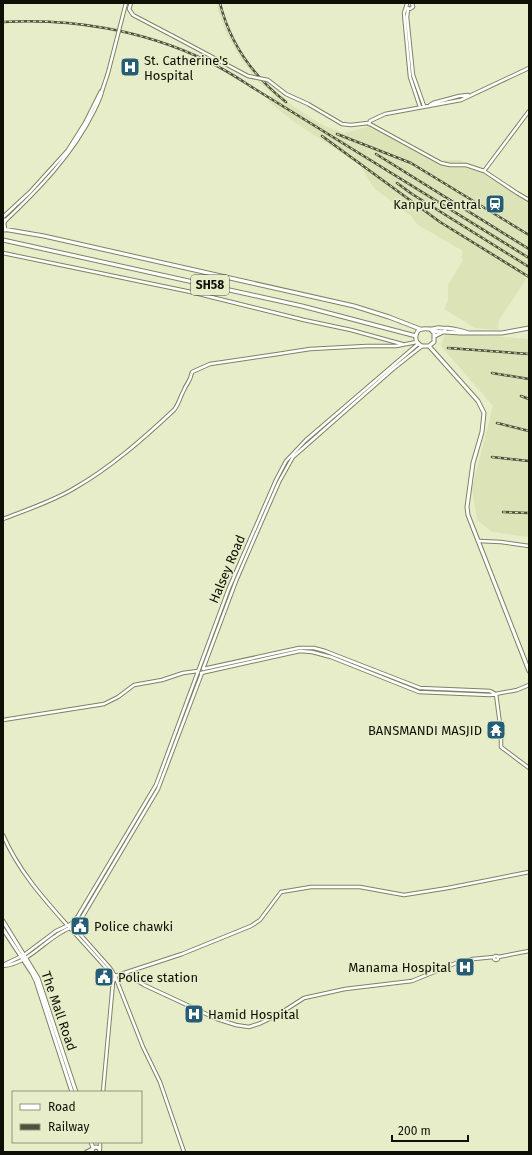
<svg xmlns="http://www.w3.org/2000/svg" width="532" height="1155" font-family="'Fira Sans',sans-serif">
	<rect width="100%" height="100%" fill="#e7edc9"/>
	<path fill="#dbe3b7" d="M216,3h4l7,21 9,19 13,22 31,32 31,21 14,8 19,7 26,-7 64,35 25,-1 17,6 53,34v79l-2,-1 -28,42 -1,10 -23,-2 -31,-19 4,-9v-15l15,-25 -2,-2 2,-7 -45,-26 -7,-9 -37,-28 -14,-23 -66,-43 -26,-21 4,-6 4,2 -17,-15 -18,-23 -15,-26z
		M446,332l83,7v198l-37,-5 -15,-12 -5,-32 21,-82 -52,-60z"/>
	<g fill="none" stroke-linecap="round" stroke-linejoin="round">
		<g stroke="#7d8362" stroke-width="4.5">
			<path id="minor" d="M131,3l-2,6 4,6 40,21
				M407,3l-1,4 4,2 3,-2 -1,-4
				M406,7l-2,6 6,64 10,30
				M408,9l-1,8 6,58 11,31
				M430,105l3,-2 26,-7 9,-1
				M368,123l73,40 9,2h16l18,6 33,22 12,7
				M369,124l1,-3 15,-7 76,-14 68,-32
				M484,171l45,-60
				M3,217l27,-25 38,-42 17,-27 16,-32
				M4,222c35,-33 69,-68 90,-111 3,-7 7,-13 8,-20
				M3,253l188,39 113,28 47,10 51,14
				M3,519c23,-9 48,-17 70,-30 37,-21 70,-50 101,-79 5,-6 6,-13 10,-20 3,-8 6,-7 8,-18l18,-8 68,-10 32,-5 57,-3h29l21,-4
				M479,541l22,1 28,4
				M203,669l33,-88 18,-42 25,-57 14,-25 100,-88 29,-23
				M203,669l96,-21h15l11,3 95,37 70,3 4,2
				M201,673l99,-22 12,1 19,5 88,35 71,3 27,-5 12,-5
				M496,694l5,38v15l28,21
				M3,720l101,-16 14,-7 16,-12 28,-5 21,-7 15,-2
				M3,835c15,35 40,63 65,91l2,2 11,-9 77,-130 44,-116
				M71,924l7,-8 78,-131 73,-197 47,-108 10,-19 20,-21 112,-96
				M494 958a2 2 0 1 1 4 0a2 2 0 1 1-4 0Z
				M498,957l31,-6
				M3,965l21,-10 32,-24 15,-7 39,44 5,8 67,-22 69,-28 9,-6 21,-28 30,-5h49l44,8 44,-7 81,-16
				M3,966c28,-3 43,-29 67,-38l38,42 3,1
				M125,973l19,12 73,34 19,6 13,2 12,-4 18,-9 25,-16 41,-9 67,-8 44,-18 17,-4 21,-2
				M115,976l28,71 17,35 24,70
				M103,1092l10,-110 2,-5
				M100,1149v-7
				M86,1152l6,-3"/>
		</g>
		<g stroke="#7d8362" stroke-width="5">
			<path id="major" d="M3,229l41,7 310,70 35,11 31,12
				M5,230l-1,-6 1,-4
				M3,240l299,66 114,30
				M430,329l4,4v9l-5,4h-7c-4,-2 -7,-5 -6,-10 1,-9 9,-7 15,-7 3,0 6,-2 10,-1 9,0 19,2 28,5
				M432,331l28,2h42l27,-5
				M435,336l10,-5
				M429,346l49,55 6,12 -2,19 -9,31 -6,44 1,8 61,156
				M3,921l35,57 38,114
				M3,929l29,44 4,8 36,111
				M91,1142l2,6
				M92,1152l1,-4 3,-1 3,1 1,4"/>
		</g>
		<use href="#minor" stroke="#fff" stroke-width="2.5"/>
		<use href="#major" stroke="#fff" stroke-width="3"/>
		<g stroke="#4f513f" stroke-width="2.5">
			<path id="rail" d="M220,3c10,41 33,73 66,99
				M3,22c68,-4 140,8 202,38 18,8 34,19 50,29l274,169
				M337,134l74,29 118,72
				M322,136l118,86 89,55
				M376,154l153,95
				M397,183l15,11 117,73
				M448,348l81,6
				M492,373l37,6
				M521,396l8,3
				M497,423l32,8
				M492,457l37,4
				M503,512l26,1"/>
		</g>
		<use href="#rail" stroke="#e7edc9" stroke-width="1" stroke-dasharray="3" stroke-linecap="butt"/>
		<g stroke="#7d8362" stroke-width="4.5" stroke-linecap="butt">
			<path id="minor-bridge" d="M173,36l75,40 20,4 18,14 22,10 34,20 9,1 17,-2
				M102,91l6,-18 18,-70"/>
		</g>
		<use href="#minor-bridge" stroke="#fff" stroke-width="2.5"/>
	</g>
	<defs>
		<g id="hospital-square" transform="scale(1)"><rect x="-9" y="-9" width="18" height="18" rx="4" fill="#255d77" stroke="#e7edc9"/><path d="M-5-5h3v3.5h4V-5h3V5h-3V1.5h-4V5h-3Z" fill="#fff"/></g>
		<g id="station-square" transform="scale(1)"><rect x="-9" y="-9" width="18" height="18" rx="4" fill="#255d77" stroke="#e7edc9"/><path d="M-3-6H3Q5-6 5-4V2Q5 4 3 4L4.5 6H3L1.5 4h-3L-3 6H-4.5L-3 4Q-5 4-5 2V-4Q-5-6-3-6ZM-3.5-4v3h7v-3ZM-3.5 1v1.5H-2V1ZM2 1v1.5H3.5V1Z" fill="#fff"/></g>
		<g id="temple-square" transform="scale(1)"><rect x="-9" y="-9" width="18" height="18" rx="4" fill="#255d77" stroke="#e7edc9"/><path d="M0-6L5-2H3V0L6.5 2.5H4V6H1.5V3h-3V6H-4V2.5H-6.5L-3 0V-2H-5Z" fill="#fff"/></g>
		<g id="civic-square" transform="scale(1)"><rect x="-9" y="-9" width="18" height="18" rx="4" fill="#255d77" stroke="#e7edc9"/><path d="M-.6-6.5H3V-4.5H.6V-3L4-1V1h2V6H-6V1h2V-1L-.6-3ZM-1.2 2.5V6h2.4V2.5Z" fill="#fff"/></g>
	</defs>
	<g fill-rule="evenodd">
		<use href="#hospital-square" x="130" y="67"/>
		<use href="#station-square" x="495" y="204"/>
		<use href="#temple-square" x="496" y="730"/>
		<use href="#civic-square" x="80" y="926"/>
		<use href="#hospital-square" x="465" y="967"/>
		<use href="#civic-square" x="104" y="977"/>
		<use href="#hospital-square" x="194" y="1014"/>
	</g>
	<g text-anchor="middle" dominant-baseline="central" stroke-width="3" stroke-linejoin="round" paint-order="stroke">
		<rect fill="#e7edc9" stroke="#505240" stroke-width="1" x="191" y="275" width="38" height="20" rx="3"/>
		<g font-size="12" font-weight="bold" fill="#0f1005">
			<text x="210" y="285">SH58</text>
		</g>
		<g font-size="13" fill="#0f1005" stroke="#e7edc9" text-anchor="start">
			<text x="144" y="60">St. Catherine's<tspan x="144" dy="15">Hospital</tspan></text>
			<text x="481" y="204" text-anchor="end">Kanpur Central</text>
			<text x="482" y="730" text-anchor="end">BANSMANDI MASJID</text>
			<text x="94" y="926">Police chawki</text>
			<text x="451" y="967" text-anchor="end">Manama Hospital</text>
			<text x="118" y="977">Police station</text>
			<text x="208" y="1014">Hamid Hospital</text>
		</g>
		<g font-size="13" fill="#0f1005" stroke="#e7edc9">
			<text transform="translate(227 569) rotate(-67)">Halsey Road</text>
			<text transform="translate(59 1011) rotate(71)">The Mall Road</text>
		</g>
	</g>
	<rect width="532" height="1155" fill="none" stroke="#0f1005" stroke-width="8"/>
	<rect x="12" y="1091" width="130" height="52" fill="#e7edc9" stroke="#91957b"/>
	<rect x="20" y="1104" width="20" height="6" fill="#ffffff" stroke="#91957b"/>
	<text x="48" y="1111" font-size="12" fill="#0f1005">Road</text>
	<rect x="20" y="1124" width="20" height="6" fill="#4f513f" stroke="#91957b"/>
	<text x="48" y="1131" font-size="12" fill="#0f1005">Railway</text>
	<path d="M392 1135v6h76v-6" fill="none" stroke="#0f1005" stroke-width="2"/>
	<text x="398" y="1135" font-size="12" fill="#0f1005" stroke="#e7edc9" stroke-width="3" paint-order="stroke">200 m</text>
</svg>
